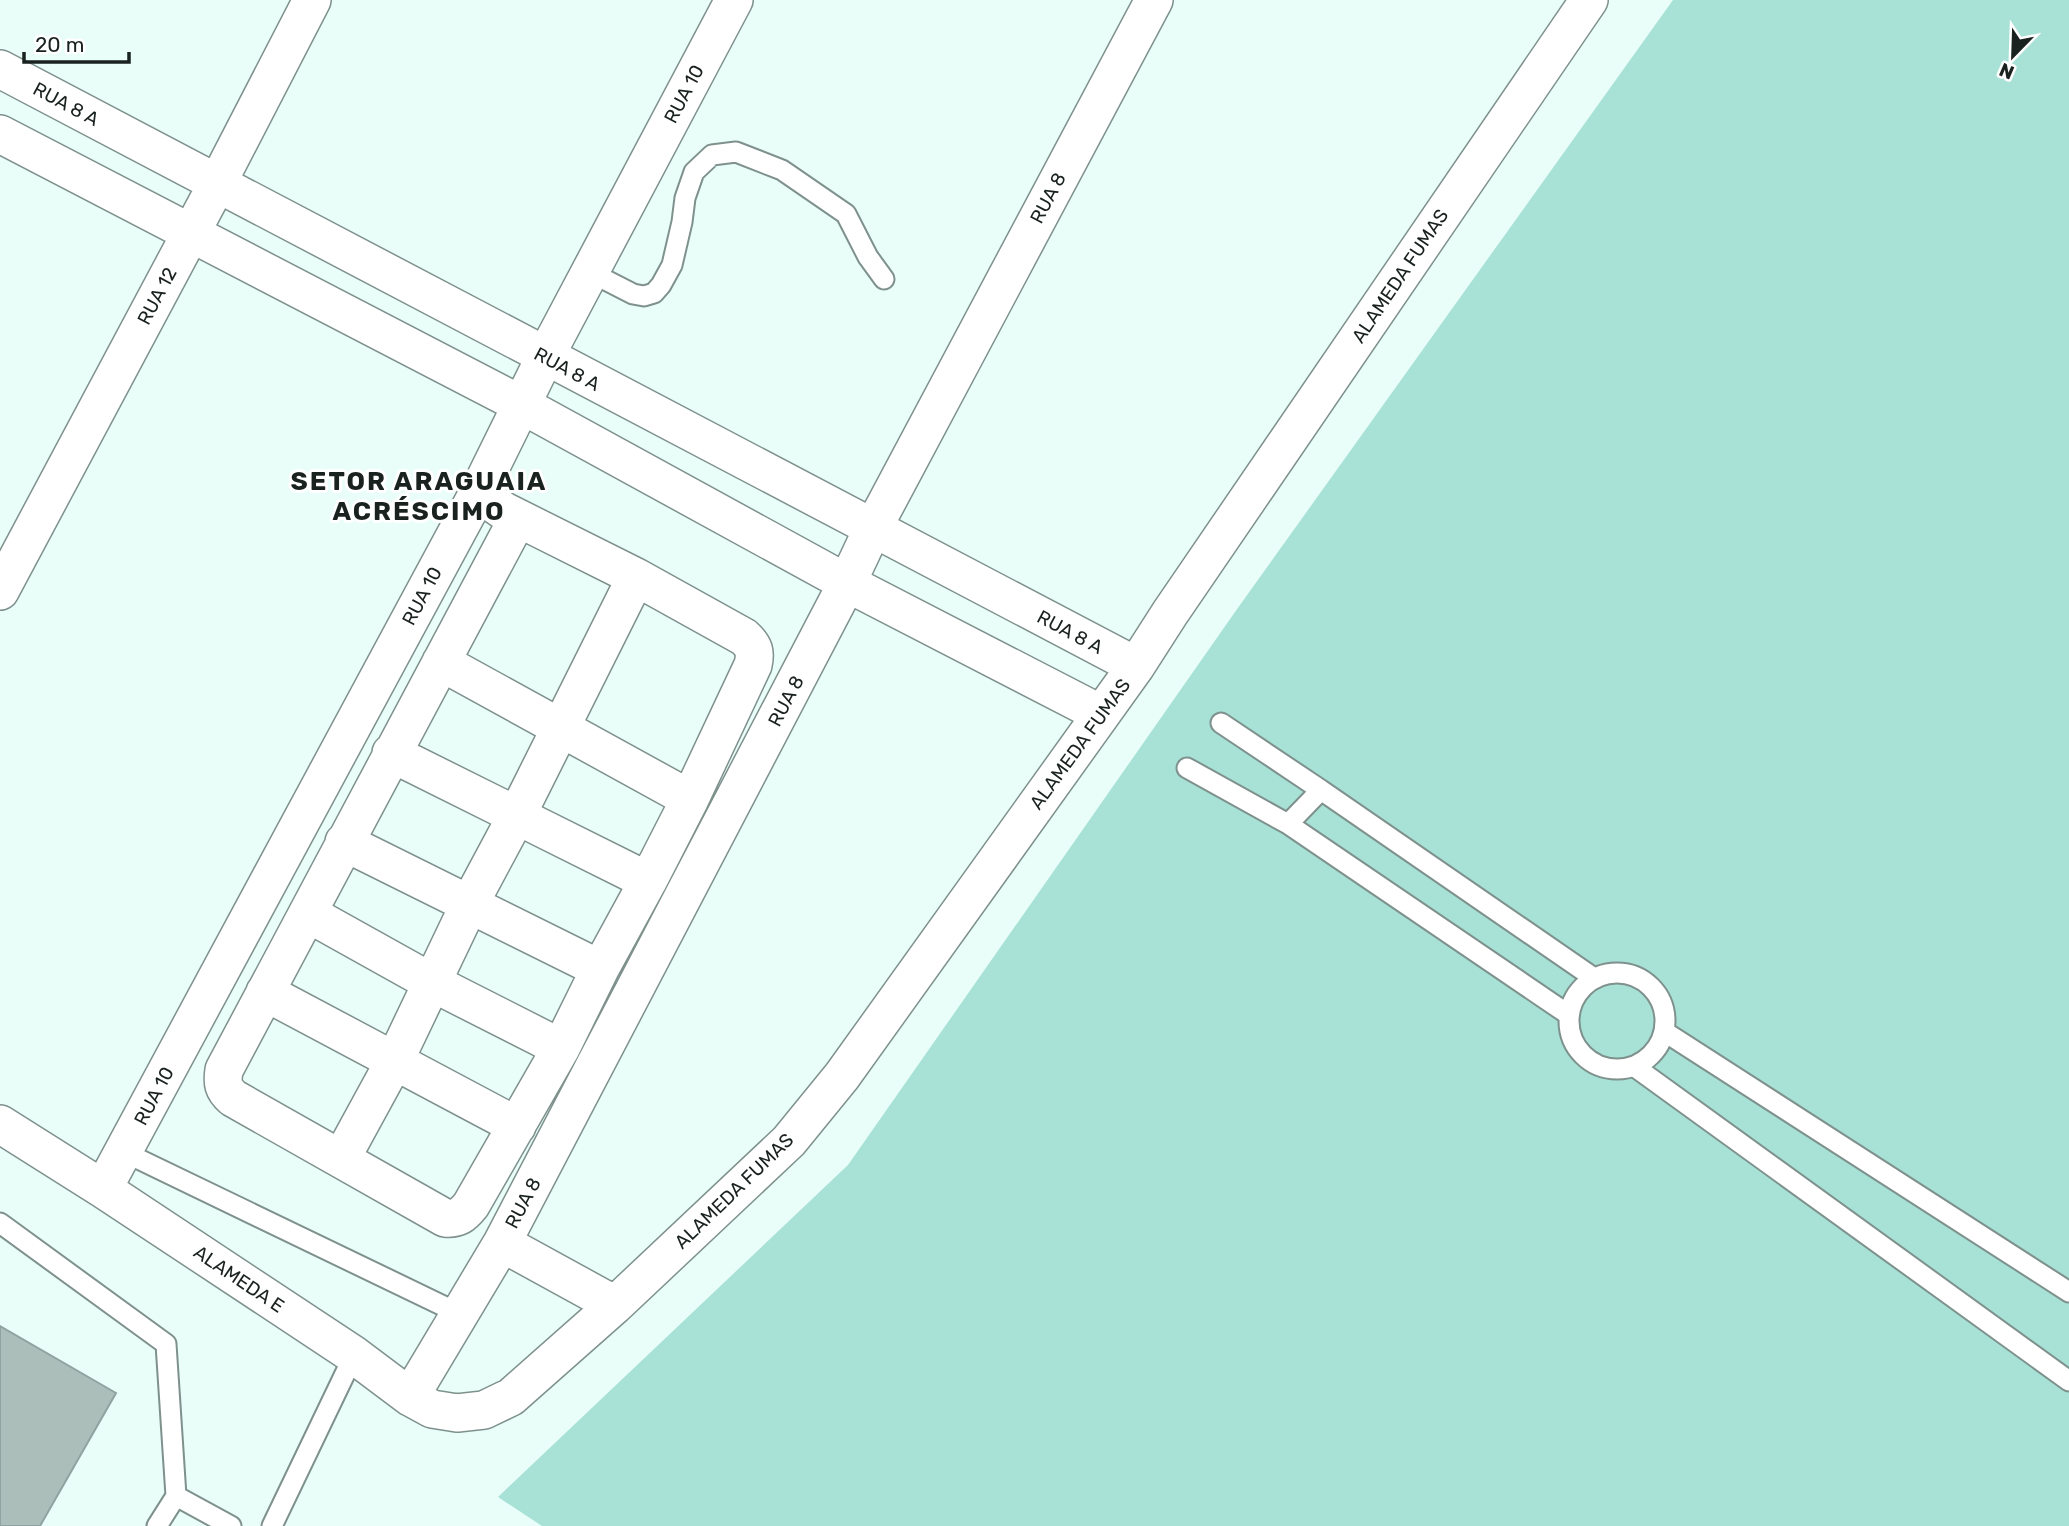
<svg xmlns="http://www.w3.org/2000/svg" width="2069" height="1526" font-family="Rubik,sans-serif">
	<rect width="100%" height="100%" fill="#e9fdf9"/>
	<path fill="#a8e1d6" d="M1673,0h396v1526h-1527l-44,-29 350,-332 387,-553z"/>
	<path fill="#abbeba" stroke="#91a3a0" stroke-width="2" d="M0,1326l116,67 -76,133h-40z"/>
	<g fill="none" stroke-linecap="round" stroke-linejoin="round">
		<g stroke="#7e918d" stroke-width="23">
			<path id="lane" d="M590,272l43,22 11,2 10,-3 7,-8 11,-20 10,-43 3,-24 9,-26 18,-17 24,-3 46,18 64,44 22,43 16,22
				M1221,723l100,67
				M1187,768l101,56 281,191
				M1288,824l33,-34 273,188
				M1569 1021a48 48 0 1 1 96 0a48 48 0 1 1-96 0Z
				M1665,1032l404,260
				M1635,1067l434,314
				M124,1152l336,162
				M0,1223l166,121 10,152 -19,30
				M176,1496l55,30
				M272,1526l82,-171"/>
		</g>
		<g stroke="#7e918d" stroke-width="40">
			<path id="street" d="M0,69l1136,597
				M0,134l522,271 325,178 254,131
				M478,493l26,18 132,66 108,60c10,9 12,15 9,28l-63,134 -42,82 -48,88 -39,79 -90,157c-8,10 -13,14 -26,13l-212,-120c-10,-9 -11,-15 -9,-28l294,-552
				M0,591l217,-407 95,-184
				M441,662l249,137
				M391,753l257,128
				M344,842l256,127
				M309,914l122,68 130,66
				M265,992l252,134
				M0,1124l103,65 251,166 56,42 22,12 25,4 27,-3 27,-13 104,-92 174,-164 53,-65 294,-410 34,-53 419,-613
				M341,1159l54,-99 75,-157 46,-86 120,-240
				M103,1189l375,-696 67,-136 189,-357
				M502,1243l113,62
				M410,1397l92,-154 345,-660 26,-55 281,-528"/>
		</g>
		<use href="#lane" stroke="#fff" stroke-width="19"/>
		<use href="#street" stroke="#fff" stroke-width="37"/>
	</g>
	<g text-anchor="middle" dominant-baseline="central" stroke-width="6" stroke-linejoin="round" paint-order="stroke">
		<g font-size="19" fill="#1a2220" stroke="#fff">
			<text transform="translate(684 94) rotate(-62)">RUA 10</text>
			<text transform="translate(66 104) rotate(28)">RUA 8 A</text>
			<text transform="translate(1048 198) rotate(-62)">RUA 8</text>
			<text transform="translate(1400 276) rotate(-56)">ALAMEDA FUMAS</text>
			<text transform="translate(157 296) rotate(-62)">RUA 12</text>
			<text transform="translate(567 369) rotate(28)">RUA 8 A</text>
			<text transform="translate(422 596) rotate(-62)">RUA 10</text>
			<text transform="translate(1070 632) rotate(28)">RUA 8 A</text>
			<text transform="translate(786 701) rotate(-62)">RUA 8</text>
			<text transform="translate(1080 744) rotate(-54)">ALAMEDA FUMAS</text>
			<text transform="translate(154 1096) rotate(-62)">RUA 10</text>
			<text transform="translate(734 1191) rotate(-44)">ALAMEDA FUMAS</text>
			<text transform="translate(523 1203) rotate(-62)">RUA 8</text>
			<text transform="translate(239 1279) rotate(34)">ALAMEDA E</text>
		</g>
		<g font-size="26" font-weight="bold" letter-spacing="2" fill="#1a2220" stroke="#fff">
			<text x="419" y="481">SETOR ARAGUAIA<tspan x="419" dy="30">ACRÉSCIMO</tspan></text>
		</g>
	</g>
	<g transform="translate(2013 56) rotate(203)" stroke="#ffffff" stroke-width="5" paint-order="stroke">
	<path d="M0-5L12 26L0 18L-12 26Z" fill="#1a2220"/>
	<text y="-10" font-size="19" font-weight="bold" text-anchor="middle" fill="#1a2220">N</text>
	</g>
	<path d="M24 52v10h105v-10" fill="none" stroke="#1a2220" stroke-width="3.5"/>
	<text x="35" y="52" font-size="21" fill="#1a2220" stroke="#ffffff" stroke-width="5" paint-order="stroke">20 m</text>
</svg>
